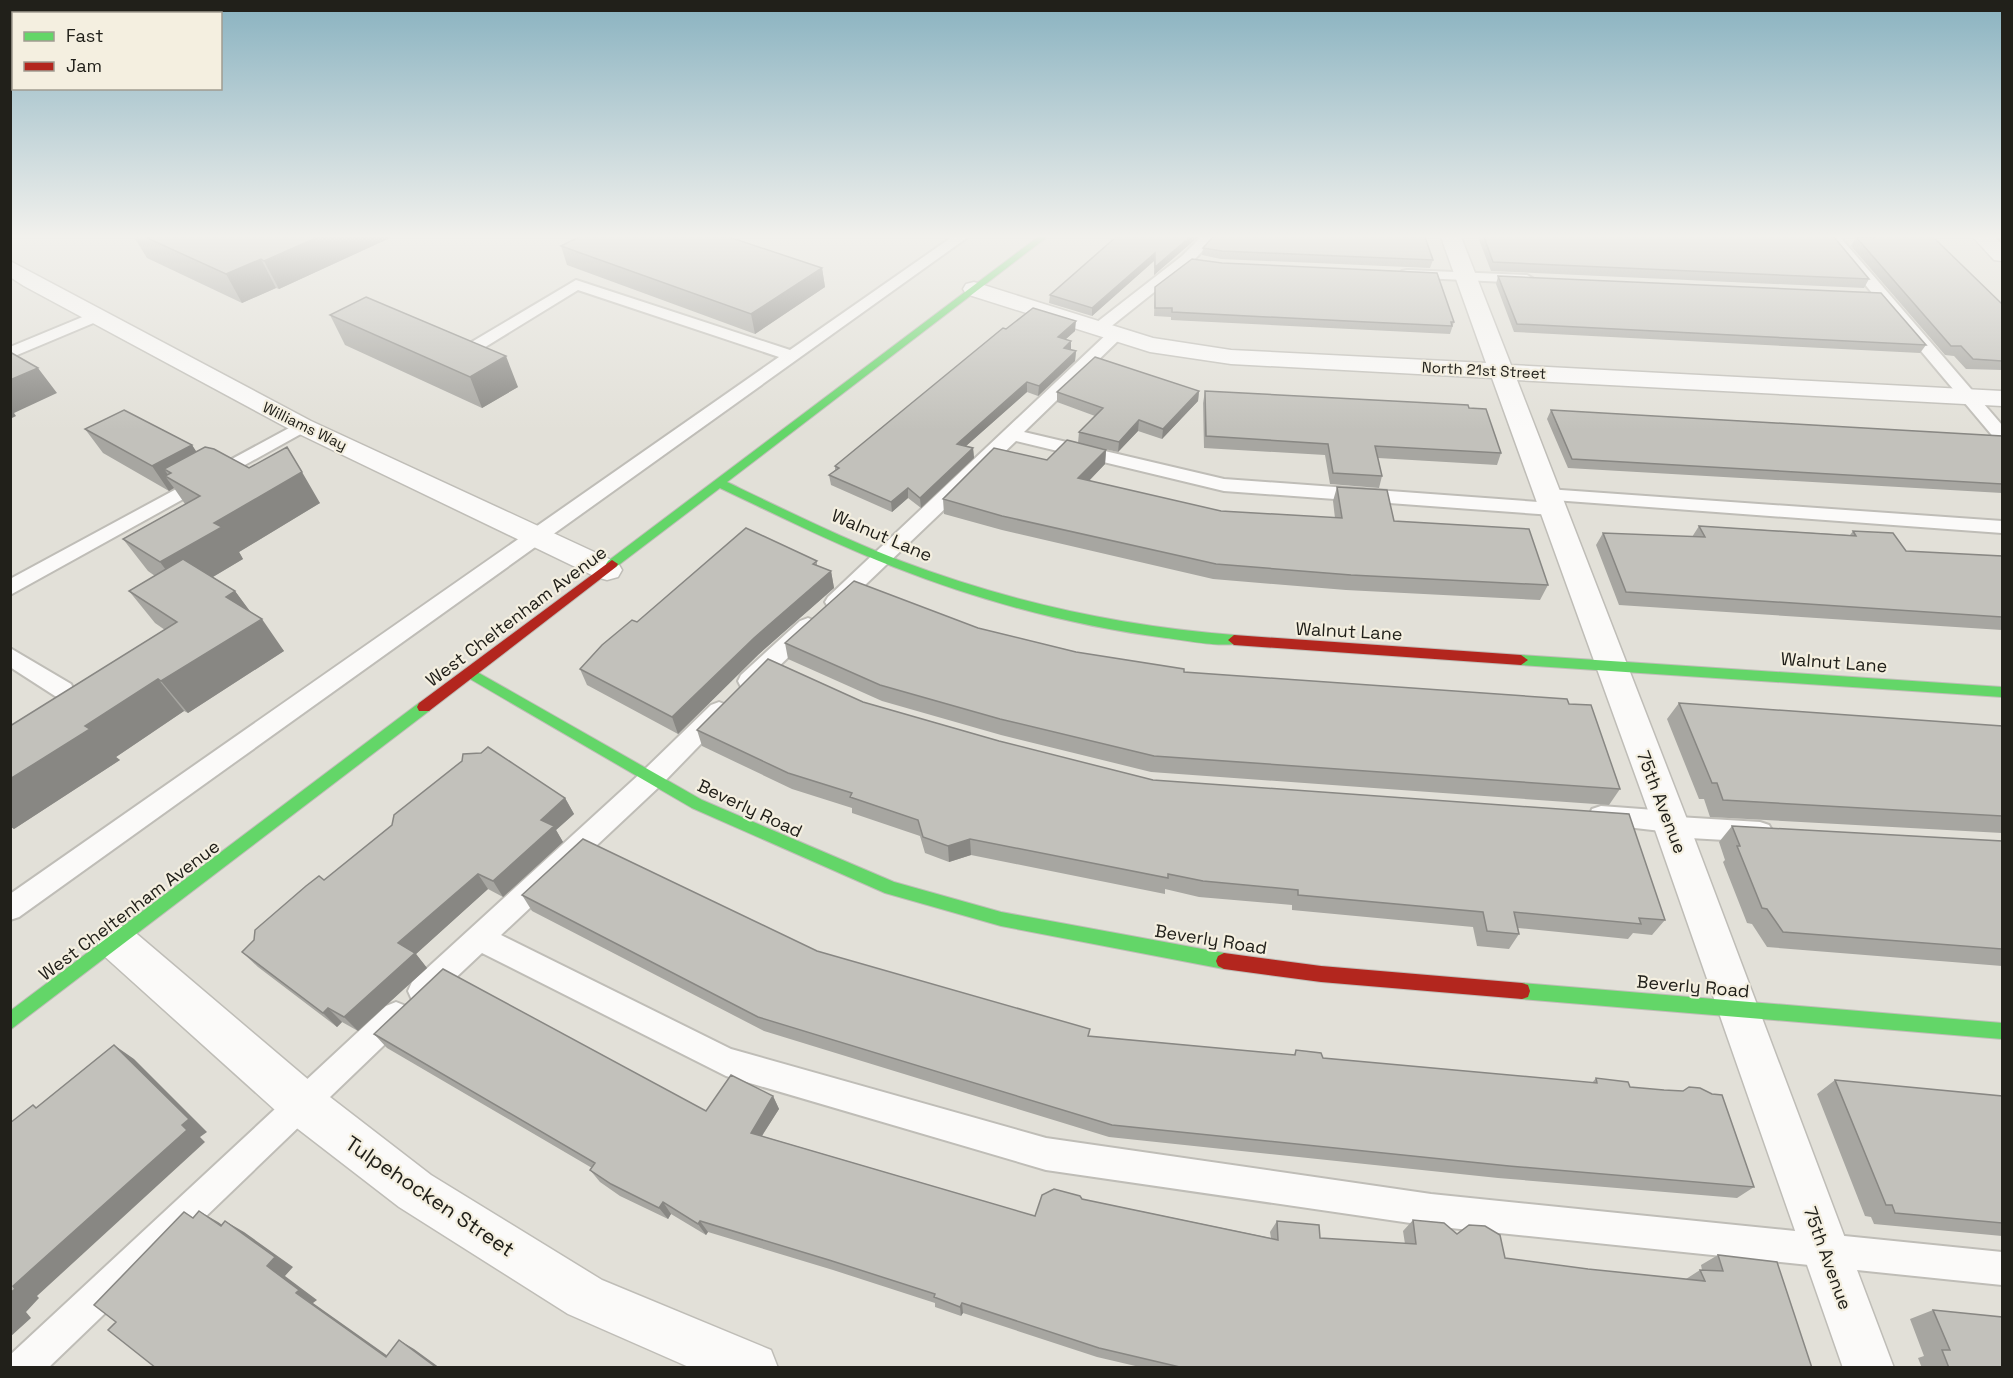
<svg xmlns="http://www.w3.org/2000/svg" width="2013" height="1378" font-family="'Space Grotesk',sans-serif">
	<rect width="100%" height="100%" fill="#e2e0d8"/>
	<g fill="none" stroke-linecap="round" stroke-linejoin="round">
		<g stroke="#bfbdb7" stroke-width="4">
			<path id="lane" d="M952,237h16l-949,680 -9,3v-26l769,-537 -201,-67 -96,59h-12l-2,-3 2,-3 106,-63 214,70z
				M1201,237h15l-24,25 -88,70h-12l-2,-3 2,-3 90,-70z
				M1825,237h15l162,188v16l-6,-1z
				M1407,270l120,5 7,4 -7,4 -125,-6 -2,-3 2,-3z
				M97,311l8,5 -2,3 -93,39v-11z
				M1116,329l6,2 2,3 -2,3 -98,95 200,47 329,24 7,2 3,4 -3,4 -7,2 -329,-24 -208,-50 -174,166 -7,2 -7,-2 -3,-5 3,-5 282,-266z
				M302,421l6,1 3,4 -3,4 -298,165v-16z
				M1547,489l455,32v12l-462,-34 -2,-4z
				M808,618l8,3 3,5 -3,5 -59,56 -8,2 -8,-2 -3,-6 3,-6 59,-54z
				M10,648l61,36 3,6 -3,6 -8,2 -8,-2 -45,-29z
				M719,702l8,3 3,6 -3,6 -66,68 -160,150 230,114 315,89 385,56 571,58v33l-571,-59 -385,-56 -320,-94 -244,-123 -50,47 -10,4 -10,-4 -4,-9 4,-9 231,-211 68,-66z
				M1601,806l67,5 10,6 82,5 9,3 4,7 -4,7 -9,3 -88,-5 -11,-6 -69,-8 -3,-7 3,-7z
				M396,1002l10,4 4,9 -4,9 -358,344h-38v-13l376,-349z"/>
		</g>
		<g stroke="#bfbdb7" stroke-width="3">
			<path id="street" d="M1441,237h20l50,128 491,26v15l-485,-26 173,447 204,541h-51l-189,-541 -162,-449 -261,-14 -81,-12 -184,-58 -3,-5 3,-5 8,-2 179,56 78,12 255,13z
				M1973,237h22l7,7v17l-8,-1z
				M10,261l301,160 307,142 4,7 -4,7 -11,3 -11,-3 -303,-146 -269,-145 -14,-9z
				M117,924l14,5 186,158 114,88 171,105 169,70 7,18h-87l-123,-54 -169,-107 -114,-88 -182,-164 -6,-13 6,-13z"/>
		</g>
		<g stroke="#bfbdb7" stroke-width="2">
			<path id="fast" d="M1038,237h9l-320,245c58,28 115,56 174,79 108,41 219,65 333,74l5,2 1,3 -1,3c-16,5 -55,-3 -73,-5 -93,-12 -185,-37 -272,-71 -60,-23 -117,-52 -174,-79l-104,79h-8l-2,-3 2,-3z
				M1521,655l481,32v10l-481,-32 -7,-5z
				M470,668l232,132 192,82 107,30 223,41 6,3 2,5 -2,5 -6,3 -223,-43 -116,-33 -193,-85 -227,-132 -2,-3z
				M424,702l5,1 2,4 -2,4 -419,319v-19l409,-308z
				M1522,983l480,40v16l-480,-40 -6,-2 -2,-6 2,-6z"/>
		</g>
		<g stroke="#bfbdb7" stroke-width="2">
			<path id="jam" d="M612,560l6,4 -2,3 -187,144h-10l-2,-4 2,-4z
				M1234,635l287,20 7,5 -7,5 -287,-20 -6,-5z
				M1224,953l97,13 201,17 6,2 2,6 -2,6 -6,2 -201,-17 -97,-13 -6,-3 -2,-5 2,-5z"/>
		</g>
		<use href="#lane" fill="#fbfaf9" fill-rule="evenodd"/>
		<use href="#street" fill="#fbfaf9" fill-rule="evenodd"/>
		<use href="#fast" fill="#63d668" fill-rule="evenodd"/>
		<use href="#jam" fill="#b3261e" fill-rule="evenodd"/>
	</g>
	<path fill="#a7a6a1" d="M134,237h258l-113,52 -3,-1 -34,15 -95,-45z
		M1198,237l-44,38v-14l-62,55 -43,-13 1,-8z
		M1478,237h356l35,42 -5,9 -373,-17z
		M1856,237h77l69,67v66l-36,-1 -12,-13 -9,-1 -94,-109z
		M561,246l261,22 3,19 -70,47 -188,-69z
		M1203,248l230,12 -3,8 -209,-9 -19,-4z
		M1498,276l428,69 -6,8 -406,-21 -18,-48z
		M1155,287l299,35 -4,12 -279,-14v-3l-17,-1z
		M330,315l188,72 -36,21 -137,-63z
		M1006,329l69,2 -9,8 5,11 5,1 -1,10 -37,35 -11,-4 -61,54 7,2 1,10 -53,50 -13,-10 -16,14 -61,-27 -2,-10 6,-5v-4z
		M1199,391l-1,10 -36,38 -24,-8 -20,21 -40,-9 1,-11 16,-16 -38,-14v-10z
		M1205,391l264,17 32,45 -4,12 -119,-7 4,18 -3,12 -49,-4 -5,-29 -121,-7 -1,-45z
		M1551,410l451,26v57l-434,-25 -21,-49z
		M85,429l107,16 4,7 53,16 71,35 -81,49 4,7 -30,18 22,14 15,21 34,39 -96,62 -4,-2 -68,46 4,3 -106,69 -4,-3v-100l155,-96 -10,-7 -26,-32 26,-15 -7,-5 -25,-32 62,-35 -11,-16 -5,3 -66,-38z
		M1106,450l-1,14 -16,17 132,30 114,7 -2,-17 4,-14 57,34 154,64 -8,15 -194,-10 -133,-11 -211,-49 -58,-16 -1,-15 104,-39z
		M1699,526l151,9 3,-4 53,20 96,5v74l-383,-25 -23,-60 7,-12 89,4z
		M817,561v5l14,5 3,17 -75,66 -81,80 -91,-49 -7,-16 57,-47z
		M978,628l98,24 108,20 385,32 51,85 -11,16 -458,-33 -150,-37 -119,-34 -94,-42 -3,-16z
		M863,702l136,39 666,179 -13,15 -19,-2 -5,6 -110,-11 1,6 -10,15 -32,-3 -4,-19 -181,-17v-5l-93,-8 -34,-8v5l-194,-39 -22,7 -24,-9 -5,-17 -68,-23v-5l-60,-19 -90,-43 -5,-16z
		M1679,703l323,23v107l-292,-16 -6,-18h-5l-32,-80z
		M565,798l9,16 -18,16 7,12 -60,55 -15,-8 -72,65 11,14 -69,63 -16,-9 -5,5 -79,-60 -16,-15 82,-72z
		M1732,826l270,15v125l-235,-19 -15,-23 -5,-1 -24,-61 2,-2 -6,-18z
		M522,895l295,56 272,85 205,19 2,-5 27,8 269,25 4,-5 34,9 124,100 -17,11 -239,-20 -389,-41 -345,-106 -232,-120z
		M374,1034l332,77 67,-15 6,13 -17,27 273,80 47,-17 189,39 -1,-6 7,-11 43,17 85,6 -2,-13 10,-11 44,14 48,24 83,11 98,10 14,-9h2l-1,-5 17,-10 94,113h-668l-47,-11 -134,-44 -2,3 -26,-9v-4l-102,-33 -125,-38 -2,3 -35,-21 -3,5 -48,-23 -20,-14 -10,-12 2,-2 -205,-120z
		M1835,1080l167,16v140l-128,-12 -3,-7 -6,-1 -48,-122z
		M1933,1310l69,58h-80l-4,-10 6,-2 -14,-37z"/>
	<path fill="#888783" d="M318,237h74l-113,52 -15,-28z
		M1190,237h8l-44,38 1,-8z
		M1155,253l-1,8 -62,55v-8z
		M261,259l15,29 -34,15 -16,-29z
		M822,268l3,19 -70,47 -4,-20z
		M1076,321l-1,10 -17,15v-9z
		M1071,341v10l-7,-3z
		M1076,351l-1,10 -37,35 1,-10z
		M506,356l12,31 -36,21 -12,-31z
		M38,368l19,25 -43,20 2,3 -6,3v-39z
		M1027,382v10l-70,62v-10z
		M1199,391l-1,10 -36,38 1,-10z
		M1139,420l-1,11 -20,21 1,-10z
		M192,445l16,24 -37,4 -7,-4 7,10 -6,-3 9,12 -5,3 -17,-25z
		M973,448l1,10 -53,50 -1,-10z
		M1106,450l-1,14 -28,29 1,-15z
		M302,472l18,31 -81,49 4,7 -59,35 -24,-32 54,-39z
		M908,488v10l-16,14 -1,-10z
		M831,571l3,17 -75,66 -81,80 -6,-17 82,-79z
		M235,591l23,31 4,-3 22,32 -96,62 -27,-32 65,-84z
		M158,679l26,32 -68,46 4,3 -106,69 -4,-3v-47l75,-53z
		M565,798l9,16 -18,16 7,12 -60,55 -10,-16 48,-61z
		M970,839l1,16 -22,7 -1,-16z
		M478,874l10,15 -72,65 11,14 -69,63 -14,-14 54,-74z
		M328,1008l14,14 -5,5 -14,-14z
		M114,1045l20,14 73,73 -7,5 5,5 -168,154 2,2 -13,14 5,6 -21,19v-44l3,-7 169,-161z
		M773,1096l6,13 -23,36 -5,-12z
		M663,1202l8,12 -3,5 -9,-11z
		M199,1211l19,11 22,15 -19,-11z
		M225,1221l19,11 49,35 -8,9 32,24 -4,3 89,63 -16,-9 -90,-64 -29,-27z
		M700,1221l8,11 -2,3 -8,-11z
		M962,1303l1,10 -2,3 -1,-9z
		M399,1340l15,9 26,19h-3z"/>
	<path fill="#c2c1bb" stroke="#888783" stroke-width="1.5" d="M145,237h173l-54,24 -3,-2 -35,15z
		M579,237h150l93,31 -71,46 -190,-68z
		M1116,237h74l-35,30v-14l-63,55 -42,-13z
		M1213,237h212l8,23 -211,-9 -19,-3z
		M1484,237h350l35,42 -376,-17z
		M1856,237l18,1 -1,-1h60l69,67v57l-29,-2 -12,-13h-10z
		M1192,259l30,4 215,10 17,49h-3l1,4 -85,-4 -195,-10v-4h-17v-21z
		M1498,276l383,17 45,52 -409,-21z
		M366,297l140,59 -36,21 -140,-62z
		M1033,308l43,13 -18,16 13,4 -7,7 12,3 -37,35 -12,-4 -70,62 16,4 -53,50 -12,-10 -17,14 -62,-27 10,-7 -4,-2 168,-138 3,1z
		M10,352l28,16 -28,12z
		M1095,357l104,34 -36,38 -24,-9 -20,22 -40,-10 24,-24 -46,-16z
		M1205,391l263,14 1,3 17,1 15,44 -126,-7 7,30 -49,-3 -5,-29 -122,-8z
		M124,410l68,35 -40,21 -67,-37z
		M1551,410l451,26v48l-430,-25z
		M1067,440l39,10 -28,28 143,33 121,7 -5,-31 50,3 7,31 135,8 19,56 -197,-10 -135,-11 -214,-48 -59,-17 51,-51 53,12z
		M205,447l9,2 35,19 38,-21 15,25 -88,51 8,4 -62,35 -37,-23 77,-43 -35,-20 6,-3 -7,-4z
		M1699,526l157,10 -3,-5 40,2 13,18 96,5v61l-376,-25 -23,-59 102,4z
		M746,528l71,33 -4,3 18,7 -77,67 -82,79 -92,-48 22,-24 30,-25 5,2z
		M183,559l52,32 -9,6 36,22 -101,62 -3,-2 -73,47 5,3 -80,50v-53l167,-104 -48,-31z
		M854,581l124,47 98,24 108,17v3l383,27 2,5 22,1 29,84 -466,-33 -154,-37 -120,-34 -95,-42z
		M768,659l95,43 136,39 154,39 476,34 36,106 -26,-2 2,6 -127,-12 5,22 -32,-3 -4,-19 -185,-17v-5l-95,-9 -35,-7v4l-198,-39 -22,7 -25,-9 -5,-17 -68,-23 2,-4 -64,-20 -91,-43z
		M1679,703l323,23v90l-279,-16 -6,-17h-5z
		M488,747l77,51 -24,22 13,6 -61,55 -15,-7 -80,69 17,10 -71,64 -16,-9 -5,5 -81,-61 12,-12 1,-10 51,-44 13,-10 5,4 68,-55 2,-10 68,-54 1,-7 18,-1z
		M1732,826l270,15v108l-219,-17 -16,-23 -5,-1 -25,-62h3z
		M583,839l234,112 273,78 -2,7 207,19 1,-5 25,3 2,5 274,25 -1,-5 32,4 2,5 34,3 19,1 6,-4 11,1 12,6 10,1 32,92 -245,-21 -397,-41 -354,-108 -236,-122z
		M443,969l263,142 25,-36 42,21 -22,37 284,83 7,-21 12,-6 26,7 2,3 196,41 -1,-19 42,4 1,13 96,6 -3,-24 31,3 13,11 12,-9 16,1 15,9 5,23 83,11 117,12 -5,-11 23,1 -5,-16 59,7 35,106h-628l-85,-20 -137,-45 -2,4 -26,-10 1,-3 -106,-34 -129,-39 -2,3 -35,-22 -4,6 -48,-24 -21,-14 5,-7 -221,-129z
		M114,1045l75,74 -7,6 5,5 -174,156 2,3 -5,4v-170l23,-18 3,3z
		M1835,1080l167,16v127l-107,-10 -3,-8h-6z
		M199,1211l22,15 4,-5 50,36 -8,9 32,24 -3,3 90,64 13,-17 38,28h-281l-48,-38 8,-8 -22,-17 90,-93 9,6z
		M1933,1310l69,7v51h-53l-7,-18h8z"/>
	<linearGradient id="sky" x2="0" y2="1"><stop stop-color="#89b2c0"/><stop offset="0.55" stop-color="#f2f1ed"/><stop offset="1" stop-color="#f2f1ed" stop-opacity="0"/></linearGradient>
	<rect width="2013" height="430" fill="url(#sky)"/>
	<g text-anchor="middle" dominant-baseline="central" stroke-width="4.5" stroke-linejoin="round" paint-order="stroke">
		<g font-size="15" fill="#21201a" stroke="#f4efe0">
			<text transform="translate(1484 370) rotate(3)">North 21st Street</text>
			<text transform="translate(305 426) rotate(26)">Williams Way</text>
		</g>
		<g font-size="18" fill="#21201a" stroke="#f4efe0">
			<text transform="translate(882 535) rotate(23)">Walnut Lane</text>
			<text transform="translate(516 616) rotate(-37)">West Cheltenham Avenue</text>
			<text transform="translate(1349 631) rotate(3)">Walnut Lane</text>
			<text transform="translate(1834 662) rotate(4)">Walnut Lane</text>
			<text transform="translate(1662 802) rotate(69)">75th Avenue</text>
			<text transform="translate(750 808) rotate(25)">Beverly Road</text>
			<text transform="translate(129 910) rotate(-37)">West Cheltenham Avenue</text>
			<text transform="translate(1211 939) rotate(9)">Beverly Road</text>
			<text transform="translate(1693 986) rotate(5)">Beverly Road</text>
			<text transform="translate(1828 1258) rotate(70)">75th Avenue</text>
		</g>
		<g font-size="21" fill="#21201a" stroke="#f4efe0">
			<text transform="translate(430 1196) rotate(34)">Tulpehocken Street</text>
		</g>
	</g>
	<rect width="2013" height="1378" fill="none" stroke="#21201a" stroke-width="24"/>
	<rect x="12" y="12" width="210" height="78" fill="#f4efe0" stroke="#a09c91" stroke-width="1.5"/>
	<rect x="24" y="32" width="30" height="9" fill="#63d668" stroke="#a09c91" stroke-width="1.5"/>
	<text x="66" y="42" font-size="18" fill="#21201a">Fast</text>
	<rect x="24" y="62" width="30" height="9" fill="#b3261e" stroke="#a09c91" stroke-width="1.5"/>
	<text x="66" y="72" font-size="18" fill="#21201a">Jam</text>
</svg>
